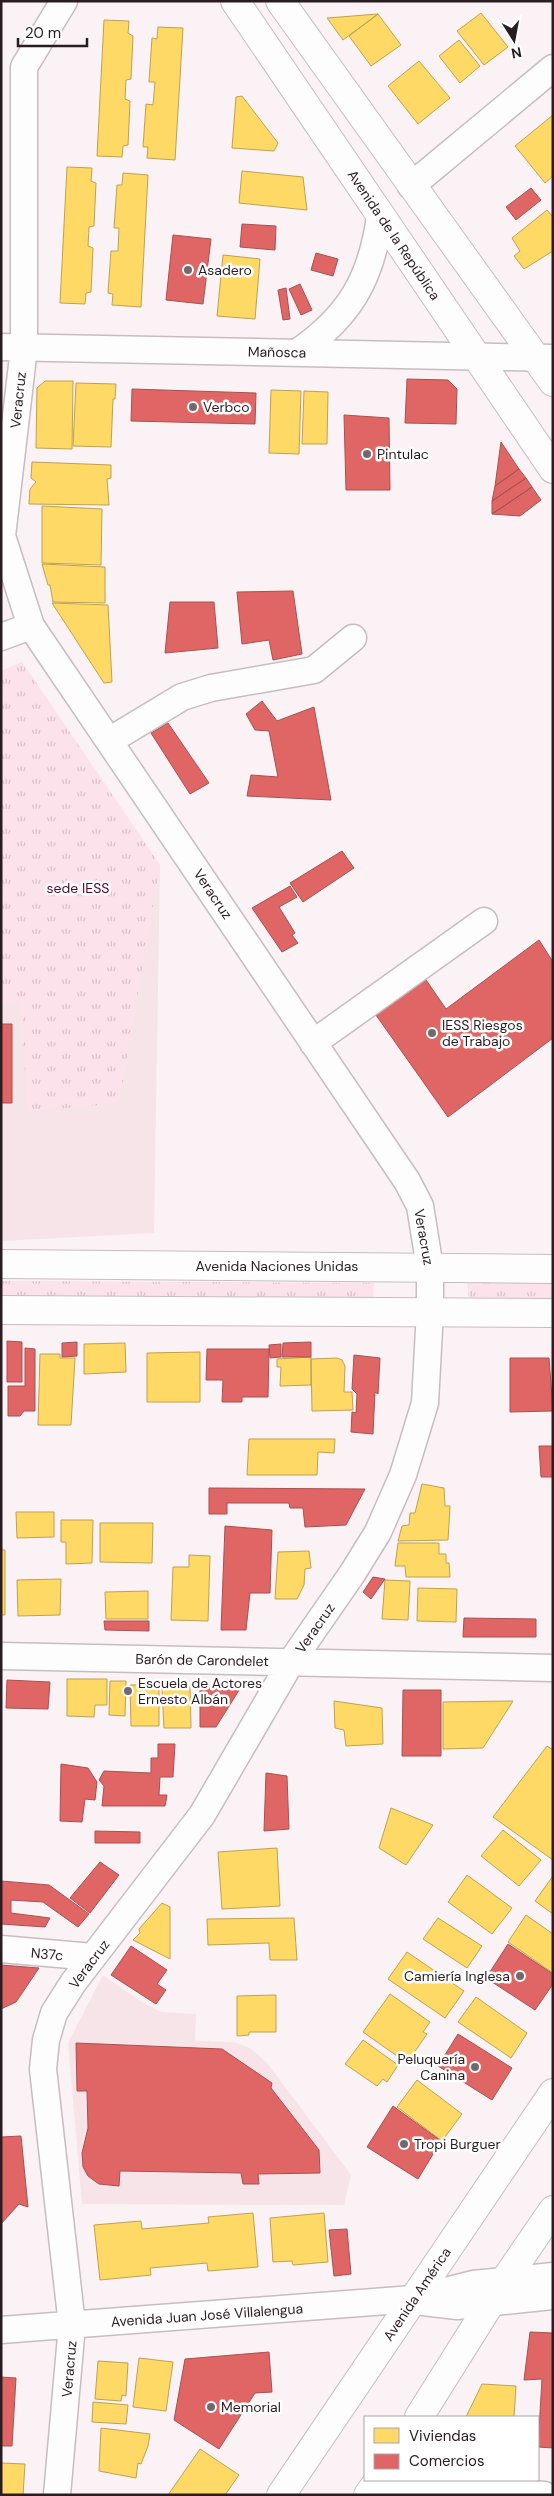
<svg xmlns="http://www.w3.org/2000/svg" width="554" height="2496" font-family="'DM Sans',sans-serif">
	<defs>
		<pattern id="grass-tufts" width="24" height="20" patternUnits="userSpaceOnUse" patternTransform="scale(1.25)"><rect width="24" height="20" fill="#fce2ea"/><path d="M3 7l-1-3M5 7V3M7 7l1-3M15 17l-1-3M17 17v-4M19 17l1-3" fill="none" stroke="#d8c1c8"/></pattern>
	</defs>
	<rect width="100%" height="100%" fill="#faf2f4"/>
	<path fill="#f6e4e9" d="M22,662l138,203 -6,368 -153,8v-570z
		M103,1975l37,26 21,11 35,2 -1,27 39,1 16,6 17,15 84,112 -7,30 -262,-1 -14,-161z"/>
	<path fill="url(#grass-tufts)" d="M22,662l138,203 -41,238 -92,9 -6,-110 -20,1v-331z
		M1,1281l373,2 -1,17 -372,-1z
		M467,1281h86v17l-84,1z"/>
	<path fill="#ffd966" stroke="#bfa151" d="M481,13l27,34 -24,18 -27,-34z
		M378,14l23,31 -30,21 -22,-30z
		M378,14l-35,26 -16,-22z
		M104,20l25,1 -1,12 5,3 -2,43 -5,1 -1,19 5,2 -2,44 -5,1 -1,11 -25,-1z
		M158,27l25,1 -8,132 -28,-2 1,-11h-5l3,-43 7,1 2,-23h-6l3,-44 5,1z
		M459,40l21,26 -20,17 -21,-27z
		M419,61l31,37 -32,26 -30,-38z
		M242,96l36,47 -4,8 -42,-3 4,-51z
		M553,115v61l-8,7 -30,-37z
		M67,167l25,1 -1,13 5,2 -2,43 -5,1 -1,19 5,2 -2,44 -5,1 -1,11 -25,-1z
		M242,171l61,6 4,33 -68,-7z
		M123,173l25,2 -7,132 -29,-2 1,-11 -5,-1 3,-42h7l1,-23h-5l3,-43h5z
		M547,210l6,7v34l-29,18 -10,-13 6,-5 -8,-13z
		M223,255l37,4 -5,60 -38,-3z
		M45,381h28l-1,68 -36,-1 1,-60z
		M76,383l40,1 -1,15h-2l-2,48 -38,-1z
		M271,390l30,1 -2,63 -30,-1z
		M304,391l24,1 -1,52h-25z
		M32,462l79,3v13l-4,1 2,26 -80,-1 1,-15 6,-7 -5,-4z
		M42,506l60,3 -1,56 -59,-2z
		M42,564l63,3v36l-52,-1 -3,-17h-2z
		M52,603l56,2 4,77 -8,1z
		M125,1343l1,29 -42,2v-30z
		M200,1352v50h-53v-49z
		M40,1354h20v4h15l-4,67h-33z
		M311,1357v28l-31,1 1,-19h-4v-8z
		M337,1358l5,2 3,6 -1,26h8l1,18 -41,1 -1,-52z
		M249,1439h86l-1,14 -16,-1 -1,23h-70z
		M422,1484l22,4 1,18h5l-2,34 -50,1 4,-15 7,-1 1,-12h5z
		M16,1512h38v25l-37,1z
		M61,1520h32l-1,43 -26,1v-22h-5z
		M100,1523h53l-1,40 -52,-1z
		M398,1543h41v11h7v9h3l1,14h-44l-1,-11h-10z
		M1,1550h4v65h-4z
		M309,1551l2,17 -6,1 -1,16 -7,14h-22l3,-47z
		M189,1555l21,1 -2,65 -37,-1 2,-53h16z
		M61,1579l-1,36 -42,1 -1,-36z
		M385,1580l25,1 -2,39 -26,-1z
		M418,1588l39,1 -1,33 -39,-1z
		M148,1591v28h-42l-1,-27z
		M67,1679h40v26h-12l-1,12 -27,-1z
		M110,1681h16l-1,35 -16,-1z
		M130,1685h29v41h-28z
		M190,1687l1,41h-27l-2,-39z
		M334,1701l48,7 1,36 -37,2 -2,-16 -9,-2z
		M513,1701l-30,47 -40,1v-47z
		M547,1746l6,4v110l-60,-43z
		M391,1808l42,17 -27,40 -27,-17z
		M503,1830l38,30 -22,26 -38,-30z
		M277,1848l3,58 -58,3 -4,-57z
		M467,1875l45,33 -20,26 -44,-32z
		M553,1876v38l-18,-13z
		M162,1903l8,4v52l-37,-19 7,-7 -1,-4z
		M526,1915l27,19v39l-45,-31z
		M294,1918l3,42h-27l-1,-17 -61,2 -1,-26z
		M438,1918l44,28 -15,22 -44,-29z
		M407,1952l57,39 -19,27 -57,-39z
		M390,1994l40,28 -7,10 4,2 -20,29 -44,-31z
		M276,1995v37h-27v3l-12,1v-40z
		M476,1997l51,36 -16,25 -53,-36z
		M363,2040l35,25 -11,17 -4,-3 -6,7 -32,-22z
		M417,2080l45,34 -20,27 -45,-34z
		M253,2213l5,54 -50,4 -1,-8 -57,5 1,7 -51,5 -6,-55 47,-4 1,8 67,-6 -1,-6z
		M324,2213l4,49 -35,3 -1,-4 -19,1 -3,-44z
		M139,2358l34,4 -7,49 -33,-4z
		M98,2361l30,2 -2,33 -4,-1 -1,6 -26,-2z
		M482,2384l34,2 -2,31h-48z
		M93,2402l35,3 -2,19 -34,-2z
		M101,2428l49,6 -2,12 -7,18 -3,-1 -2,15 -37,-7z
		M200,2449l39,26 -14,20h-57z
		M1,2463l24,1 -2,31h-22z"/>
	<path fill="#e06666" stroke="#a95051" d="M531,188l10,12 -25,20 -10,-13z
		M242,224l34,2 -1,24 -35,-3z
		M173,235l38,4 -8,65 -37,-4z
		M316,253l22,6 -5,17 -22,-6z
		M300,284l12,26 -11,5 -12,-26z
		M286,288l4,31 -7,1 -5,-30z
		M407,379l41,1 9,9 -1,35 -51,-1z
		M132,389l124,4 -1,31 -124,-3z
		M344,415l45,3 1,72h-44z
		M501,442l18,27 -24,17z
		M519,469l7,9 -34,23 3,-15z
		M526,478l6,9 -40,27v-13z
		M532,487l9,13 -21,16 -28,-2z
		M293,591l9,63 -29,6 -4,-20 -27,4 -5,-52z
		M170,602h44l4,46 -53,5z
		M262,701l15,20 37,-14 17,93 -84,-4 4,-21 27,2 -9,-46 -14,-1 -9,-16z
		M168,723l41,60 -19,11 -39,-61z
		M342,851l12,17 -51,34 -13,-19z
		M290,886l7,11 -18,10 16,26 -3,2 6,8 -16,9 -30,-44z
		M539,940l14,22v76l-105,79 -77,-109 53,-31 22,32z
		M1,1024h11v79h-11z
		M7,1341l15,1v40h-15z
		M77,1342v14l-15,1v-14z
		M311,1342v15h-29l1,-14z
		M281,1344v13l-11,1 -1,-13z
		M25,1348l10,1v62h-11l-4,5h-12v-30h17z
		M207,1349h62l-1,48h-26v5h-20l1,-22h-17z
		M354,1355l26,3 -2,36 -3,-2 -2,42 -22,-2 1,-20 4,1 1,-19 -5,-5z
		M510,1358h39l4,53 -43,1z
		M539,1446h14v31h-12z
		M209,1488l156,1 -19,36 -41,2 -2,-19h-13l-1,-5h-62v11h-18z
		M225,1526l47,4 -2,63h-20l-4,37h-25z
		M373,1577l12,2 -14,20 -8,-7z
		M464,1618l72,1v18h-73z
		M104,1621h45v10l-44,-1z
		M7,1680l43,2 -2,27 -42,-1z
		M200,1687h41l-25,40h-16z
		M403,1690h38v66h-39z
		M158,1744h17l-2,33h-13l-1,18h8l-2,11h-63l2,-20 -5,-6 5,-9 47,2v-15h7z
		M61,1764l27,4 9,14 -2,18 -10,-1 -3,23 -22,-1z
		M266,1773l21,3 2,53 -25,2z
		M95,1831l45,1v11h-45z
		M100,1862l19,13 -29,38 -20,-15z
		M1,1881l48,4 40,29 -11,13 -35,-25 -32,-2v13l39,5 -5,9 -44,-3z
		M508,1944l45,30v10l-18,26 -49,-32z
		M131,1946l36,24 -10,14 9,6 -10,14 -45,-29z
		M1,1965l38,3 -23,34 -15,7z
		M458,2034l54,34 -20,32 -54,-34z
		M76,2043l146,6 50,34 -1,5 48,62 1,23 -62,1 1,10h-16l-2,-11 -121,-2 -1,15 -20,-2 -11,-8 -5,-9 -1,-14 6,-25 -1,-37h-10z
		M393,2106l48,35 -23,38 -51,-32z
		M21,2136l7,71 -9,-3 -18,20v-87z
		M347,2229l4,45 -17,2 -5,-46z
		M530,2332l23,1v115l-15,-1 4,-68 -18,1z
		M269,2352l3,40 -17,1 -36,56 -45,-29 11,-61z
		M1,2377l15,1 -4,68h-11z"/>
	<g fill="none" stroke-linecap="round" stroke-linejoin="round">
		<g stroke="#c7bdc0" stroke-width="29">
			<path id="minor" d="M411,186l142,-118
				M1,347l552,11
				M298,352c52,-36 73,-73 82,-135
				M1,637l30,-11
				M109,741l73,-44 29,-9 103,-18 39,-32
				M313,1043l171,-122
				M1,1656l552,12
				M1,1949l92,8
				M423,2302l34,4 96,-10
				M1,2330l412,-31 60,-15 80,-8
				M379,2480l165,15
				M57,2495l15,-170 -29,-256 3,-29 8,-27 19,-30 129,-168 89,-153 61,-88 26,-42 25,-57 22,-72 5,-92v-43l-10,-62 -13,-25 -376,-555 -29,-90 22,-188v-281l40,-66"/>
		</g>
		<g stroke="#c7bdc0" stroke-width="30">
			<path id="major" d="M235,1l318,468
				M280,1l273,381
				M1,1264l552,5
				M1,1310l552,3
				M419,2417l86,-137 48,-70
				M281,2495l272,-402
				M368,2495l11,-15"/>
		</g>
		<use href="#minor" stroke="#fefdfd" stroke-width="26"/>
		<use href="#major" stroke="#fefdfd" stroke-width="28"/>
	</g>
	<g fill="#73686b" stroke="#fff" stroke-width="2">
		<circle cx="188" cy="270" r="5"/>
		<circle cx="193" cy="407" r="5"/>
		<circle cx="367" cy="454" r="5"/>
		<circle cx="432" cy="1033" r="5"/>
		<circle cx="128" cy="1691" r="5"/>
		<circle cx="520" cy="1976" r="5"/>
		<circle cx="475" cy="2067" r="5"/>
		<circle cx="404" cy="2144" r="5"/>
		<circle cx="211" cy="2407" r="5"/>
	</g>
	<g text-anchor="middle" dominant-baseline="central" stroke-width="5" stroke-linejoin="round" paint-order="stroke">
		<g font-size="14" fill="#2a1d21" stroke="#fff">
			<text transform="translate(394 235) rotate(56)">Avenida de la República</text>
			<text transform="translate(277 352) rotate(1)">Mañosca</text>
			<text transform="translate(18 400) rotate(-84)">Veracruz</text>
			<text transform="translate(213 894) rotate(56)">Veracruz</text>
			<text transform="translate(424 1237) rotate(80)">Veracruz</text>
			<text x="277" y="1266">Avenida Naciones Unidas</text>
			<text transform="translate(315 1628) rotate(-55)">Veracruz</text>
			<text transform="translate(202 1660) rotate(1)">Barón de Carondelet</text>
			<text transform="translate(47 1954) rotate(5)">N37c</text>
			<text transform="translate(89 1964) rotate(-53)">Veracruz</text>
			<text transform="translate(417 2294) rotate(-56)">Avenida América</text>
			<text transform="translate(207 2315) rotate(-4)">Avenida Juan José Villalengua</text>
			<text transform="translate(69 2369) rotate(-85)">Veracruz</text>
		</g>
		<g font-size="14" fill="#2a1d21" stroke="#fff" text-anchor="start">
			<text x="198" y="270">Asadero</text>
			<text x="203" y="407">Verbco</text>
			<text x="377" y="454">Pintulac</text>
			<text x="442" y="1025">IESS Riesgos<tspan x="442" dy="16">de Trabajo</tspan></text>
			<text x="138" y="1683">Escuela de Actores<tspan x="138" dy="16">Ernesto Albán</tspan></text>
			<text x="510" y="1976" text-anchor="end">Camiería Inglesa</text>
			<text x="465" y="2059" text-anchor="end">Peluquería<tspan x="465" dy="16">Canina</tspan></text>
			<text x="414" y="2144">Tropi Burguer</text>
			<text x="221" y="2407">Memorial</text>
		</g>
		<g font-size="14" fill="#54072d" stroke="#fff">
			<text x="78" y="888">sede IESS</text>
		</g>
	</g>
	<rect width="554" height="2496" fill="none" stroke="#2a1d21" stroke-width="5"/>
	<rect x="364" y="2416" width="175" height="65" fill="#ffffff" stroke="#aaa5a6"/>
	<rect x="374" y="2428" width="25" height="15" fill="#ffd966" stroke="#aaa5a6"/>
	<text x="409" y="2441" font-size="15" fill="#2a1d21">Viviendas</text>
	<rect x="374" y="2454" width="25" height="15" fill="#e06666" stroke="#aaa5a6"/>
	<text x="409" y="2466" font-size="15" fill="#2a1d21">Comercios</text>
	<g transform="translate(514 40) rotate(169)" stroke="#ffffff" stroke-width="4" paint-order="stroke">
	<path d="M0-4L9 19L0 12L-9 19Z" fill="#2a1d21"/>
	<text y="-8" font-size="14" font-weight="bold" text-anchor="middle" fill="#2a1d21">N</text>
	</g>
	<path d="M18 38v8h69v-8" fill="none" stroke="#2a1d21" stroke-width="2.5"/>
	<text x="25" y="38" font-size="15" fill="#2a1d21" stroke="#ffffff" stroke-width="4" paint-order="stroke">20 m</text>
</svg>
